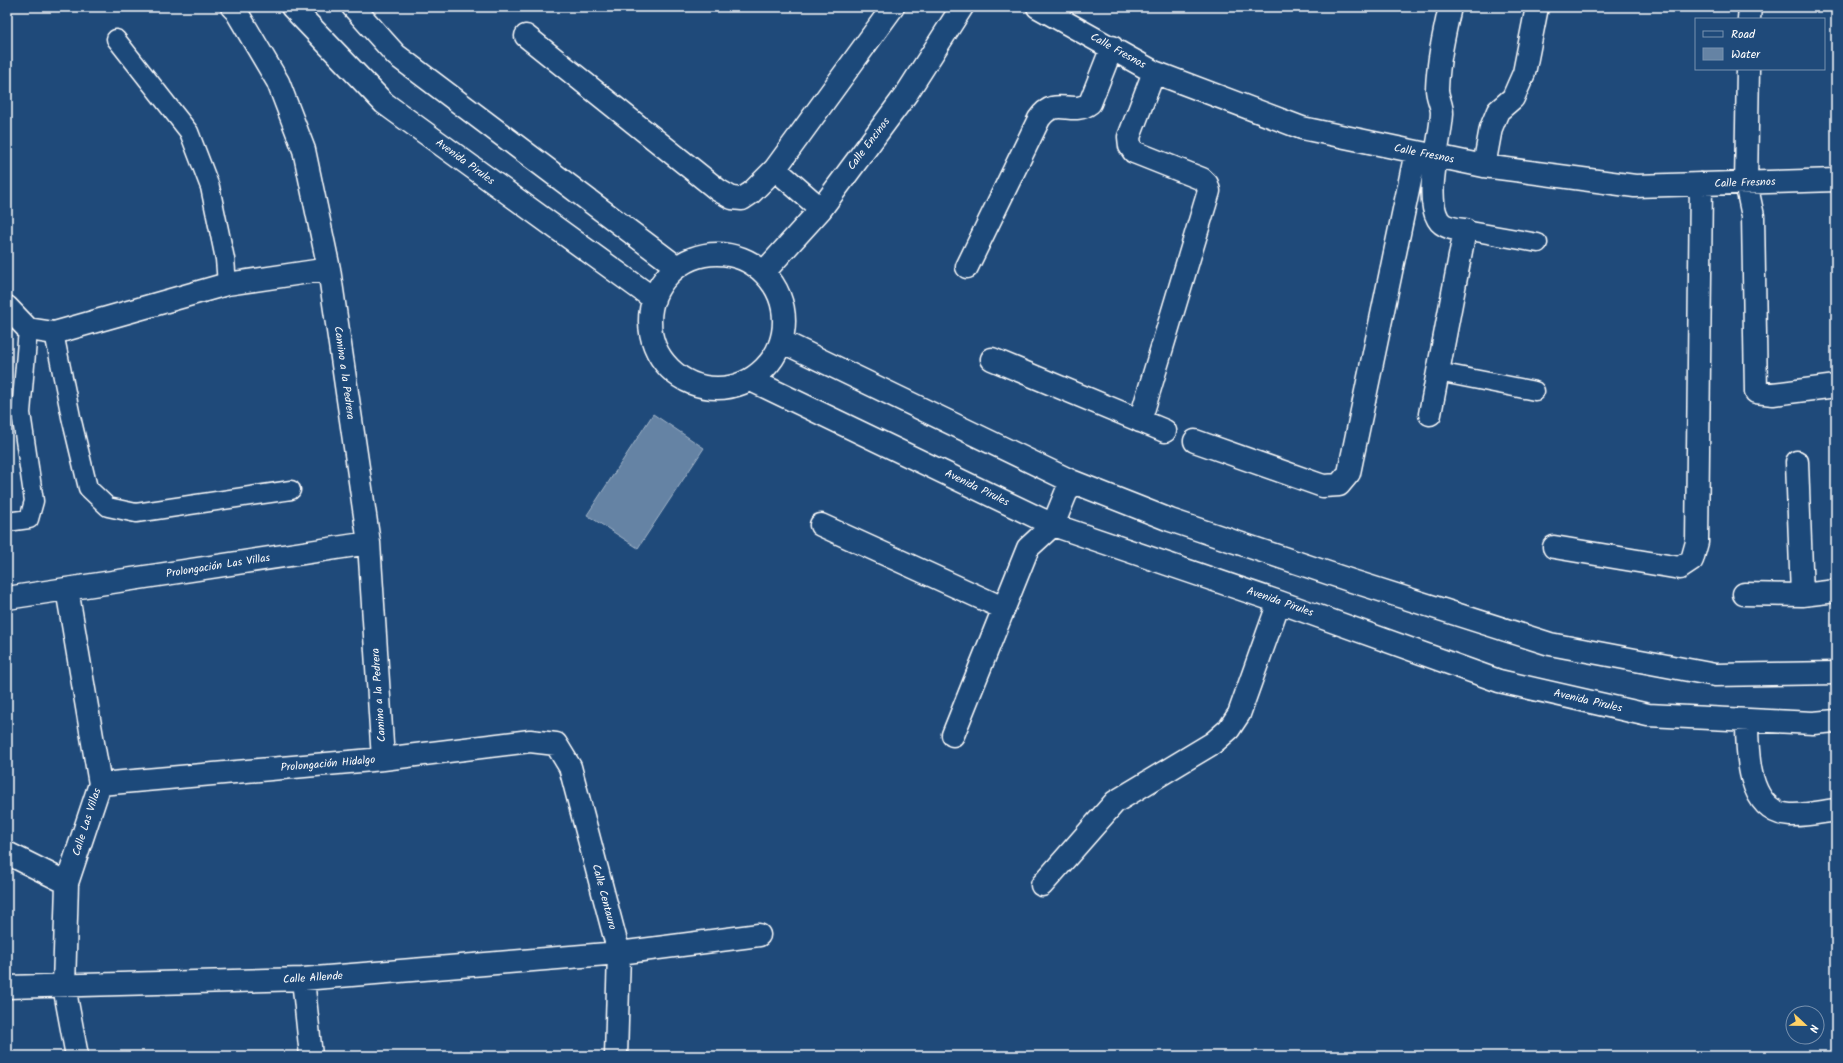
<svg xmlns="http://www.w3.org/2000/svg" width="1843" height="1063" font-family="Kalam,sans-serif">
	<rect width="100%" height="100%" fill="#1f4a7a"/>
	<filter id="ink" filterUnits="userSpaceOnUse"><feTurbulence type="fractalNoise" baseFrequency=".025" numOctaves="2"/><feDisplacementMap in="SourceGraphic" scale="8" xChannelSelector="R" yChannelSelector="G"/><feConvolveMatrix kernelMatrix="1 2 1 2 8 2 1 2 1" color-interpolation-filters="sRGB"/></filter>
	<g filter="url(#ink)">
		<path fill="#6583a4" stroke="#a3b5c8" d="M653,414l51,34 -66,100 -51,-33z"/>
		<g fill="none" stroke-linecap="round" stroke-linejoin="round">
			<g stroke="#fff" stroke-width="21">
				<path id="service" d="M116,39l73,93 21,55 15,72 2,25
					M1465,230l73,13
					M54,333l17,84 17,71 20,19 28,6 155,-23
					M1438,372l97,19
					M7,522l22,-3 5,-18 -13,-88 7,-84"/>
			</g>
			<g stroke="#fff" stroke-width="25">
				<path id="minor" d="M232,7l4,4 42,71 26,68 25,119 40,274 14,216
					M292,7l92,96 270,196
					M353,7l43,48 281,212
					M1038,7l116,65 148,56 182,38 151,20 201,-6
					M1749,19l1,-12
					M526,36l192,154 14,8 10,1 9,-6 24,-24 118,-162
					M1748,69l-2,114 7,33 3,176 17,2 63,-8
					M1484,166l7,-38 7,-17 15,-13 11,-25 13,-66
					M775,169l46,40
					M650 321a67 67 0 1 1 134 0a67 67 0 1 1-134 0Z
					M967,267l72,-148c16,-24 33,-2 51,-16l22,-56
					M764,272l57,-63 86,-116 55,-86
					M7,307l21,22 26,4 173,-49 102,-15
					M781,341l290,140 99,39 182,61 198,63 165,31 121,-2
					M992,359l173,72
					M751,380l302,145 226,77 220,79 149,34 165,8 23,-2
					M1430,414l35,-184c-9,-1 -22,-2 -27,-11 -14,-24 3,-79 4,-106 0,-8 -5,-16 -5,-24 1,-28 7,-55 13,-82
					M1140,421l69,-230 -2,-7 -5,-5 -68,-27 -4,-6 -1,-9 25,-65
					M1195,441l128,45 16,-1 10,-12 67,-321
					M1797,462l5,133
					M821,525l182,83
					M1554,547l126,21 12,-8 5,-18 4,-358
					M67,589l33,195 -33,99 -3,103 13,70
					M1744,594l58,1 34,-4
					M7,598l362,-55
					M1747,721c0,31 0,91 43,94 14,1 31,-3 46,-5
					M953,735l75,-187 25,-23 18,-44
					M100,784l283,-25 147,-18 26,3 14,23 49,186 -3,103
					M7,853l60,30
					M1042,885l73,-83 98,-59 16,-14 10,-15 40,-112
					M303,979l8,77
					M7,987l296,-8 316,-26 140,-18"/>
			</g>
			<use href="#service" stroke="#1f4a7a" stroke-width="18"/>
			<use href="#minor" stroke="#1f4a7a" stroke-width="22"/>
		</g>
	</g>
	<g text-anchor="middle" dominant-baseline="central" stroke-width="3.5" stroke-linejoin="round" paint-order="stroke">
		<g font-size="11" fill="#fff" stroke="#1f4a7a">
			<text transform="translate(1118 51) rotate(29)">Calle Fresnos</text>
			<text transform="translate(869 144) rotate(-53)">Calle Encinos</text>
			<text transform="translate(1424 154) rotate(11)">Calle Fresnos</text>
			<text transform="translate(465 162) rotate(36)">Avenida Pirules</text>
			<text transform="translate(1745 183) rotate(-2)">Calle Fresnos</text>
			<text transform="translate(344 373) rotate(82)">Camino a la Pedrera</text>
			<text transform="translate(977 488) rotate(26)">Avenida Pirules</text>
			<text transform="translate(218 566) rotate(-9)">Prolongación Las Villas</text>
			<text transform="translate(1280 602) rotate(19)">Avenida Pirules</text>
			<text transform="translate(379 695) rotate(-94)">Camino a la Pedrera</text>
			<text transform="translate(1588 701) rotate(13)">Avenida Pirules</text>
			<text transform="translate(328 764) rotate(-5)">Prolongación Hidalgo</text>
			<text transform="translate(87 822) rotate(-72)">Calle Las Villas</text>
			<text transform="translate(604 897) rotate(75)">Calle Centauro</text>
			<text transform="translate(313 978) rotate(-4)">Calle Allende</text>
		</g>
	</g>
	<rect width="1843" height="1063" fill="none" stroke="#1f4a7a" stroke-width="24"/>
	<rect x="12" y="12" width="1819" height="1039" fill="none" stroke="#fff" stroke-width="1.5" filter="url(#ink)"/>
	<rect x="1695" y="18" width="130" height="52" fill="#1f4a7a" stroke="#7992af"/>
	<rect x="1703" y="31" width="20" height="6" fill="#1f4a7a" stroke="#7992af"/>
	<text x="1731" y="38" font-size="12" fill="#ffffff">Road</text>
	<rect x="1703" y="48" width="20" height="12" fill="#6583a4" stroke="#7992af"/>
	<text x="1731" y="58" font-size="12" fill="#ffffff">Water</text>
	<g transform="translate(1805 1025) rotate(112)"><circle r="19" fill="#1f4a7a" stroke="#7992af"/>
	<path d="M0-3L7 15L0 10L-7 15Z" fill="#ffd166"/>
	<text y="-6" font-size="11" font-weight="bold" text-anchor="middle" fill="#ffffff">N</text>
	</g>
</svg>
